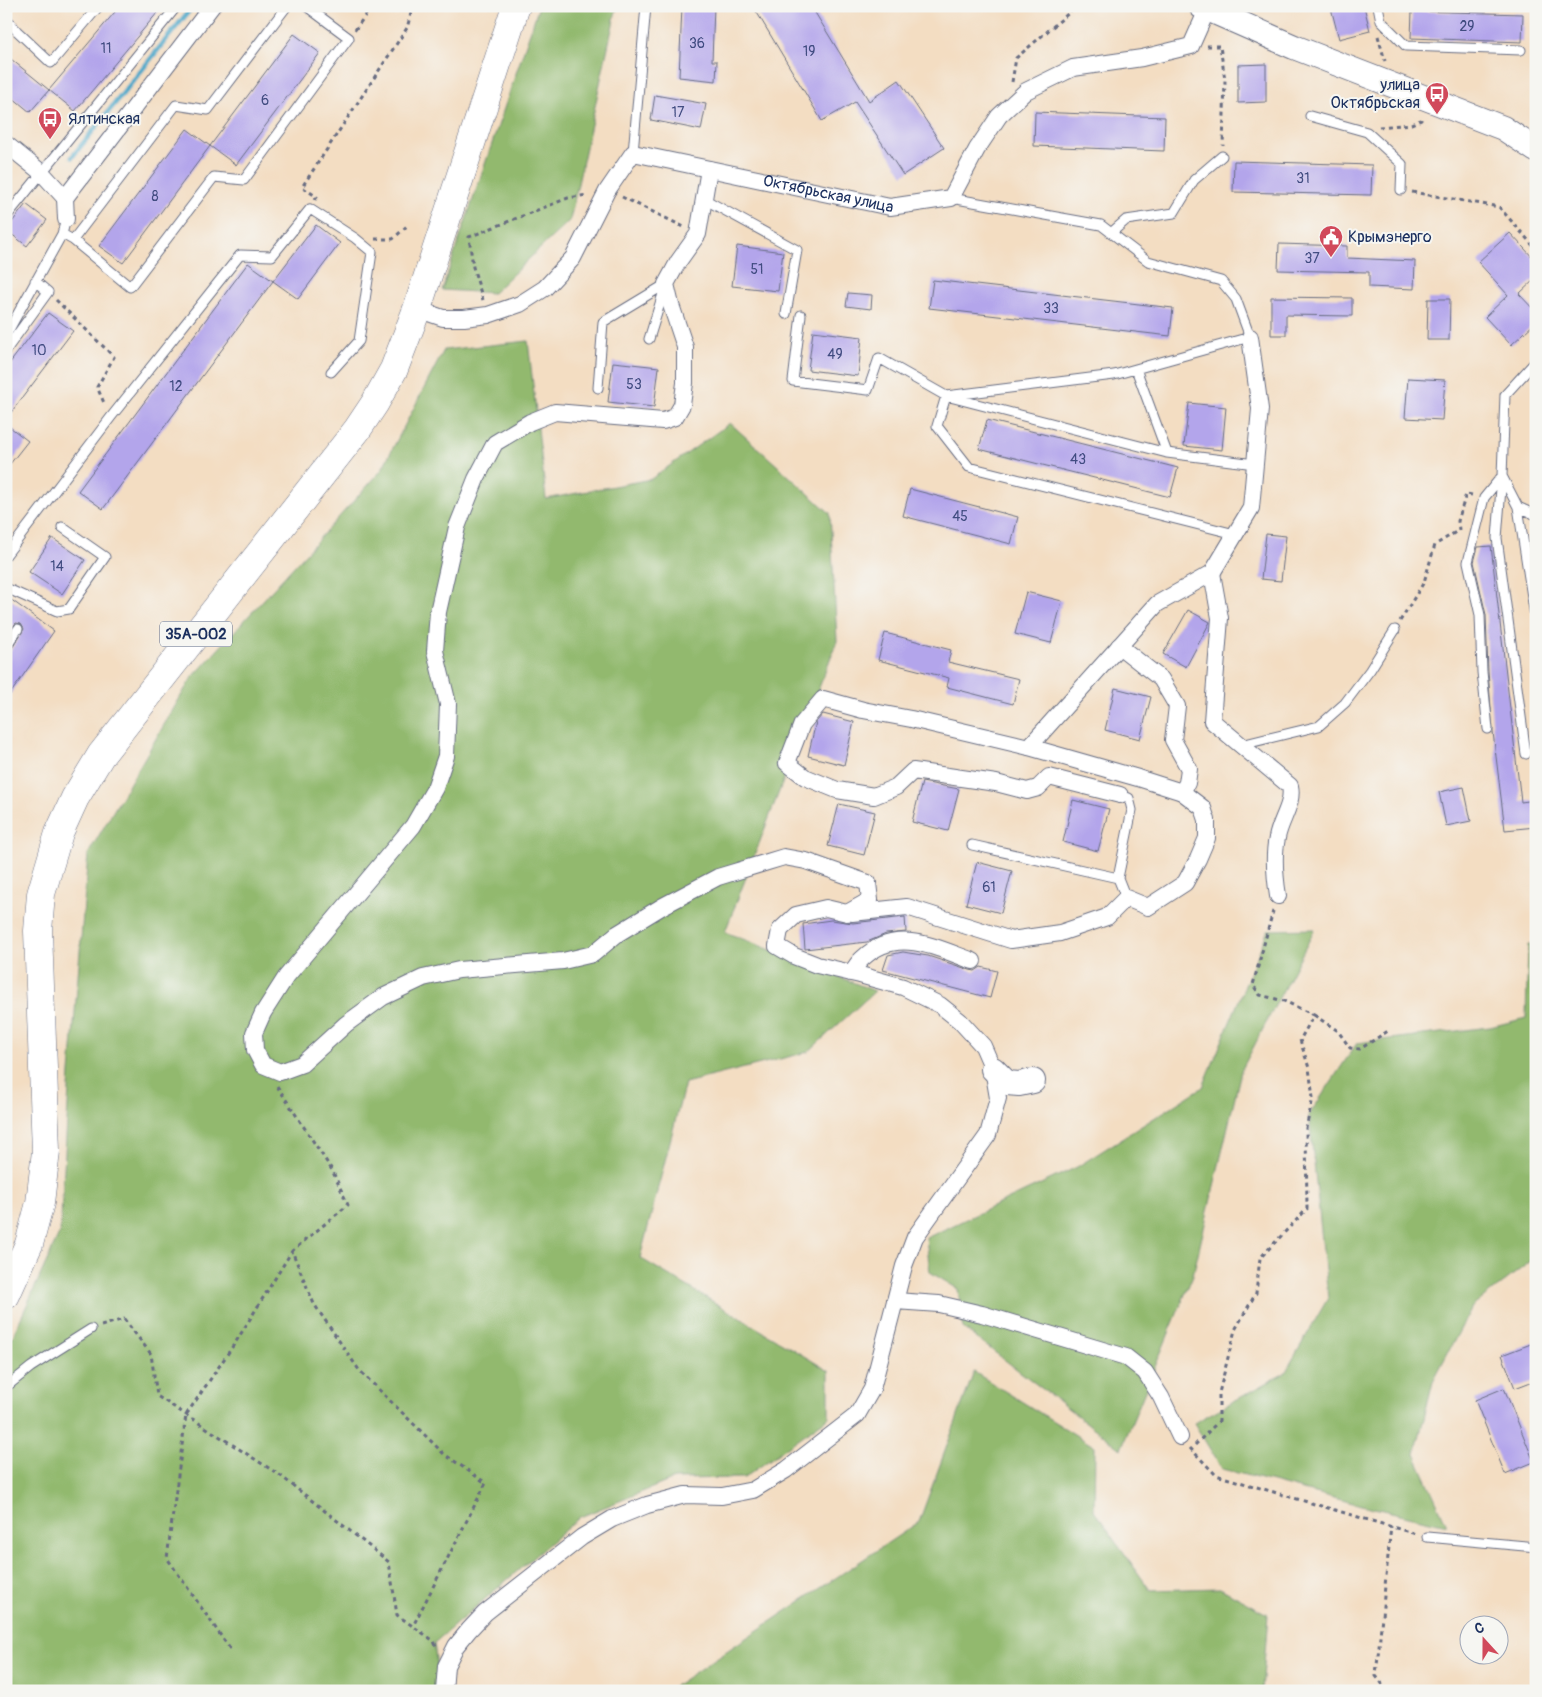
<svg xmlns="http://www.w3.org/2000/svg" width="1542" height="1697" font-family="Pangolin,sans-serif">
	<rect width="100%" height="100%" fill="#f6f6f2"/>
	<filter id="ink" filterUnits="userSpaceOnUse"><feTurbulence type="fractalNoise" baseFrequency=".02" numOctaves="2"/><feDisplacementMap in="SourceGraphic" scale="10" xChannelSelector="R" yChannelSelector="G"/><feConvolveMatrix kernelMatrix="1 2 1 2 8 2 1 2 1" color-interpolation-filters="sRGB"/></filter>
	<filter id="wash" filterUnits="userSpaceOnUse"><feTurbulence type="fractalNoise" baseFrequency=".0096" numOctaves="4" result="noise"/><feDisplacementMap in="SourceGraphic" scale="20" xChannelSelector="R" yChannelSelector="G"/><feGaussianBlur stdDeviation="1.12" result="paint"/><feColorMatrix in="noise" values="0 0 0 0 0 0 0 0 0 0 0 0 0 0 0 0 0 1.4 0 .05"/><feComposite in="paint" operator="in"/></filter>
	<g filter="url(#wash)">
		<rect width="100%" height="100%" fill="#f3ddc2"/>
		<path fill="#92b96e" stroke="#567466" d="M539,6h78l-47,214 -77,73 -51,-3z
			M528,341l18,158 105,-20 79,-56 100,90 7,128 -112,291 150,59 -67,61 -123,31 -45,175 189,113v46l-85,61 -70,1 -94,38 -146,126 6,48h-434v-340l54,-119 10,-159 18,-219 103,-175 190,-208 63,-121z
			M1315,929l-74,142 -48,204 -72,174 -158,-121 -5,-39 -28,-17 -4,-34 151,-71 126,-80 65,-157z
			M1528,945h8v312l-64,50 -39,74 -18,73 32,71 -90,-21 -135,-35 -28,-46 91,-50 43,-75 -19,-183 48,-72 133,-16 36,-9z
			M974,1372l121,75 -1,63 56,80 70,-2 48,26 -6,77h-595l252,-169z"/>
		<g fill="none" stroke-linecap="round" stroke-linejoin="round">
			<path stroke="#49a6c8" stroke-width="5" d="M72,157l121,-151"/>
		</g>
		<g id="blocks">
			<path fill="#b3a5eb" d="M120,6h43l-88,105 -26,-21z
				M682,6h32l-2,55h5l-1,20 -37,-4z
				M753,6h58l58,95 30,-21 45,68 -41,27 -48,-73 -33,19z
				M1340,6h24l6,25 -31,8 -8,-31z
				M1412,11l111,3 -1,28 -111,-4z
				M294,34l26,19 -84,112 -26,-19z
				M6,55l43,35 -19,22 -24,-20z
				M1266,64v38l-28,1v-38z
				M655,95l51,9 -5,26 -50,-10z
				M1035,112l130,5 -1,34 -130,-5z
				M187,129l23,17 -87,117 -24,-17z
				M1234,161l138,4 -1,30 -138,-3z
				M26,204l21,16 -20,26 -21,-16z
				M316,225l24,18 -42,56 -25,-18z
				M1510,233l26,28v17l-17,16 17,18v10l-25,23 -26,-28 23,-22 -30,-33z
				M1279,244l68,2v12l68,3 -1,28 -45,-2v-15l-91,-2z
				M737,246l46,6 -5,39 -46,-5z
				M248,263l25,18 -170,228 -25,-18z
				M933,280l240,28 -3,28 -241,-28z
				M848,293l24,2 -1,14 -25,-3z
				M1271,297l81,1v18l-66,-1v20h-15z
				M1428,299h22l-1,41h-22z
				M48,313l25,18 -67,88v-51z
				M813,331l49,6 -4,39 -50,-6z
				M613,362l46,5 -5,40 -46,-5z
				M1408,378l37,2 -3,40 -37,-2z
				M1189,403l37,4 -4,43 -38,-4z
				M987,420l191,48 -8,29 -191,-48z
				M6,424l22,17 -22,28z
				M910,489l108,28 -7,27 -108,-28z
				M1266,534l20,2 -5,45 -20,-2z
				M52,538l33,22 -23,34 -33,-22z
				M1491,546l30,256 15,-2v27l-31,3 -12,-98 -5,-60 -2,-57 -12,-53 4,-15z
				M1026,592l36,9 -11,42 -36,-9z
				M6,596l48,35 -48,69v-48l5,-2 13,-21 -3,-5 -5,-1 -10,12z
				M1188,610l22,12 -24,45 -23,-13z
				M885,633l66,17 -3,12 71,17 -6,25 -66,-17 2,-9 -71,-18z
				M1115,688l36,9 -11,42 -35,-9z
				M823,714l31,8 -10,43 -36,-9 8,-34z
				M922,782l37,7 -11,42 -36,-9z
				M1464,787l7,34 -25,5 -7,-34z
				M1073,800l36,9 -11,42 -35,-9z
				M839,804l36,8 -11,43 -36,-9z
				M977,862l35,9 -11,42 -35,-9z
				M905,917l1,15 -20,2 -19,8 -62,7 -2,-25 28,-4 22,3z
				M903,952l25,4 42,14 5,1 6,-4 16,4 -7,27 -107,-28 5,-15z
				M1536,1342v38l-21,8 -13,-33z
				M1504,1388l30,74 -29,12 -30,-74z"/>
		</g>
	</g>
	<g filter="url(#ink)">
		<use href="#blocks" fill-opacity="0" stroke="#676c81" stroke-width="1"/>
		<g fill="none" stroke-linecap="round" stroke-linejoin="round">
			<g stroke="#676c81" stroke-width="11">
				<path id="service" d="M1378,6l3,15 25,25 115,4
					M6,18l11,13 34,32 48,-57
					M1310,116l57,16 35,32 -1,26
					M633,153l13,-147
					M704,199l93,51 -11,64
					M6,217l171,-211
					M1111,233l15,-13 48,-7 20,-33 28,-24
					M62,234l11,6 57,47 84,-110 30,3 105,-142 -43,-32
					M73,240l103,-135 32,5 79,-104
					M801,315l-8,66 75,9 11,-32 67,38 168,-21 136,-38 -14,-38 -15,-18 -73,-20 -47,-36 -150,-27
					M6,335l56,-101 4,-15
					M6,350l42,-58 -13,-11
					M1136,369l31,84 88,11
					M598,388l5,-66 63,-38 -17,55
					M1167,453l-221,-57 -9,30 32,41 266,67
					M1518,507l18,116
					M6,555l105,-138 129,-162 32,1 38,-47 45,29 17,14 -13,89 -28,31
					M6,588l51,23 12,-2 36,-52 -43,-30
					M6,646l12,-17
					M1488,729l-6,-57 -2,-57 -12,-53 16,-64 18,-22 16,31 18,8
					M1241,745l78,-19 26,-23 25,-33 25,-40
					M1526,754l-29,-216 5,-62 3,-81 31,-34
					M972,845l146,33 14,-68 -3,-12 -9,-3
					M1118,878l8,20
					M6,1387l25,-20 60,-38
					M1427,1537l109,10"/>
			</g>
			<g stroke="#676c81" stroke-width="18">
				<g id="minor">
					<path d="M6,144l36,29 23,25"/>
					<path d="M709,169l-11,65 -20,28 -12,22 5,21 14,42v36l-3,22 -7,12 -12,4 -108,-9 -25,10 -35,21 -19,36 -19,48 -19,85 -3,39 13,53 -2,52 -11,32 -22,38 -127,151 -23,36 -9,20 1,17 8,15 17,7 22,-8 44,-40 37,-27 40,-19 36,-8 104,-9 30,-7 24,-20 46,-28 55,-29 66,-20 22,4 62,22 2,17 -23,13 -21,-5 -30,7 -16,15 -3,16 17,10 23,9 43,10 43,12 37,18 20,16 23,25 10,23 5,29 -10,37 -73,102 -11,29 -9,35"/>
					<path d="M66,219l-1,-21 147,-192"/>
					<path id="s1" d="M417,309l26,9h21l24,-3 32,-11 25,-16 28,-30 34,-67 26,-38 257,54 61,-9 26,-49 22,-33 27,-25 47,-23 69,-10 49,-12 16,-36 27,-4"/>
					<path d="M1212,573l8,45 -8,103 78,65c4,18 -10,34 -13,52 -4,18 -2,39 1,58"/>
					<path d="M1029,747l109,31 44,14 5,-9 2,-14 -16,-29 4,-34 -16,-27 -42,-33"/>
					<path d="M1120,795l-71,-18 -11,11 -11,3 -31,-8 -83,-12 -17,16 -22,9 -37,-6 -32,-13 -18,-14 15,-39 21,-25 40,11 48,9 118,28 128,-143 55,-31 39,-65 9,-99 -10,-72"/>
					<path d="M852,913l55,-6 104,33 49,-7 47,-16 19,-19 22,9 37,-24 13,-24 9,-21v-18l-4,-12 -21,-16"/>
					<path d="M851,973c4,-5 7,-11 12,-15 34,-32 73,-10 110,3"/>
					<path d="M444,1691l2,-25 10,-20 13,-16 16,-17 97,-76 30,-18 35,-14 38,-10 37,1 31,-6 33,-20 71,-55 15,-26 23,-88 44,3 43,10 144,43 19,15 16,25 19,40"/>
				</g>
			</g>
			<g stroke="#676c81" stroke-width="26">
				<path id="secondary" d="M1201,6l93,41 209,81 33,22
					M993,1069l14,14 12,1 14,-3"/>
			</g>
			<g stroke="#676c81" stroke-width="29">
				<path id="trunk" d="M6,1295l23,-51 11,-41 6,-52 -8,-220 3,-37 18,-61 16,-35 26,-43 256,-325 18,-27 19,-34 23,-60 99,-303"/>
			</g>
			<path stroke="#676c81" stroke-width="3" stroke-dasharray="4 4" stroke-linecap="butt" d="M355,30l17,-24
				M1378,36l7,25
				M1207,46h13l5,34 -2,66
				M1012,82l4,-24 54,-46 4,-6
				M1379,127l32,-3 10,-4 1,-3
				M1412,192l87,15 37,42
				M622,197l62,30
				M315,200l2,-3 -15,-10 105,-159 6,-22
				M375,239h18l15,-14
				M56,300l58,57 -17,30 8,18
				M483,300l-10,-33 -4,-30 99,-39 19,-3
				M1400,621l24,-39 11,-37 24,-15 -1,-9 8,-27 6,1
				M1314,1015l24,16 12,17 10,1 28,-18
				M277,1086l55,84 16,35 -56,46 22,53 45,66 85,84 42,29 -73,143
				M101,1326l23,-7 27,35 6,42 124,80 108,86 8,53 37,26 3,8
				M1195,1445l24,-24v-28l16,-63 21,-37 4,-35 47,-49 -1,-81 7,-30 -4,-30 -9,-28 14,-25 -30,-14 -24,-6 -7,-10 20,-74
				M1190,1448l26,27 200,59
				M230,1649l-63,-91 19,-143 51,-75 55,-89
				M1388,1691l-12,-15 15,-150"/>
			<use href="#service" stroke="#fff" stroke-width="9"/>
			<use href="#minor" stroke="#fff" stroke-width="16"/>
			<use href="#secondary" stroke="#fff" stroke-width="24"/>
			<use href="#trunk" stroke="#fff" stroke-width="28"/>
		</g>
	</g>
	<defs>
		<g id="bus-pin" transform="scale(1.25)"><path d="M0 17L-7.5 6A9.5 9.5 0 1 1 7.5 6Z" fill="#d1495b" stroke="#f6f6f2"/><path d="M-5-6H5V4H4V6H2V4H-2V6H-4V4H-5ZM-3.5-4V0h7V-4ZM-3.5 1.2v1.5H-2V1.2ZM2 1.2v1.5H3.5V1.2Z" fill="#fff"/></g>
		<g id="civic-pin" transform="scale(1.25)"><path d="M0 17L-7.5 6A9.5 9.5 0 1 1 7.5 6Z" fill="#d1495b" stroke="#f6f6f2"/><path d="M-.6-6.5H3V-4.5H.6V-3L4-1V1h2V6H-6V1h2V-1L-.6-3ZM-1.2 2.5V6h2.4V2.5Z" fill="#fff"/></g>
	</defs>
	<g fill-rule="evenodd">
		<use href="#bus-pin" x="1437" y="94"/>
		<use href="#bus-pin" x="50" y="119"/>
		<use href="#civic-pin" x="1331" y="237"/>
	</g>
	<g text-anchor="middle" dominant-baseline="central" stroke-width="4" stroke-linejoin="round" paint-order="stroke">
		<g font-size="14" fill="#414c81">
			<text x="1467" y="26">29</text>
			<text x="697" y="43">36</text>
			<text x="106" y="48">11</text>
			<text x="809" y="51">19</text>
			<text x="265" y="100">6</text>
			<text x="678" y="112">17</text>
			<text x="1303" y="178">31</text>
			<text x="155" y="196">8</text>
			<text x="1312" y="258">37</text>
			<text x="757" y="269">51</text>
			<text x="1051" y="308">33</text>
			<text x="39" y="350">10</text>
			<text x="835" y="354">49</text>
			<text x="634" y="384">53</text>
			<text x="176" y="386">12</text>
			<text x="1078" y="459">43</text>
			<text x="960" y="516">45</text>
			<text x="57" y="566">14</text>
			<text x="989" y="887">61</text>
		</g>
		<rect fill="#f6f6f2" stroke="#5d6b8a" stroke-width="1" x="160" y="621.5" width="72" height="25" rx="4"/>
		<g font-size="15" font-weight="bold" fill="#1b2f5e">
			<text x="196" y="634">35А-002</text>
		</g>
		<g font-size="16" fill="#1b2f5e" stroke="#f6f6f2" text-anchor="start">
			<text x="1420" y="85" text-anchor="end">улица<tspan x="1420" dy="18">Октябрьская</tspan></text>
			<text x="68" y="119">Ялтинская</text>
			<text x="1348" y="237">Крымэнерго</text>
		</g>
		<g font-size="16" fill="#1b2f5e" stroke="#f6f6f2">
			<text stroke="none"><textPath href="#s1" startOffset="498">Октябрьская улица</textPath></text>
		</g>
	</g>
	<rect width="1542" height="1697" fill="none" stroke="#f6f6f2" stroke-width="25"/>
	<g transform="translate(1484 1640) rotate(339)"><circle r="24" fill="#f6f6f2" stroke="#9ea6b7"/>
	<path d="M0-4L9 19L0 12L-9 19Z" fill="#d1495b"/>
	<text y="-8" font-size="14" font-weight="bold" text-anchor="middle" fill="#1b2f5e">С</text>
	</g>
</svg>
